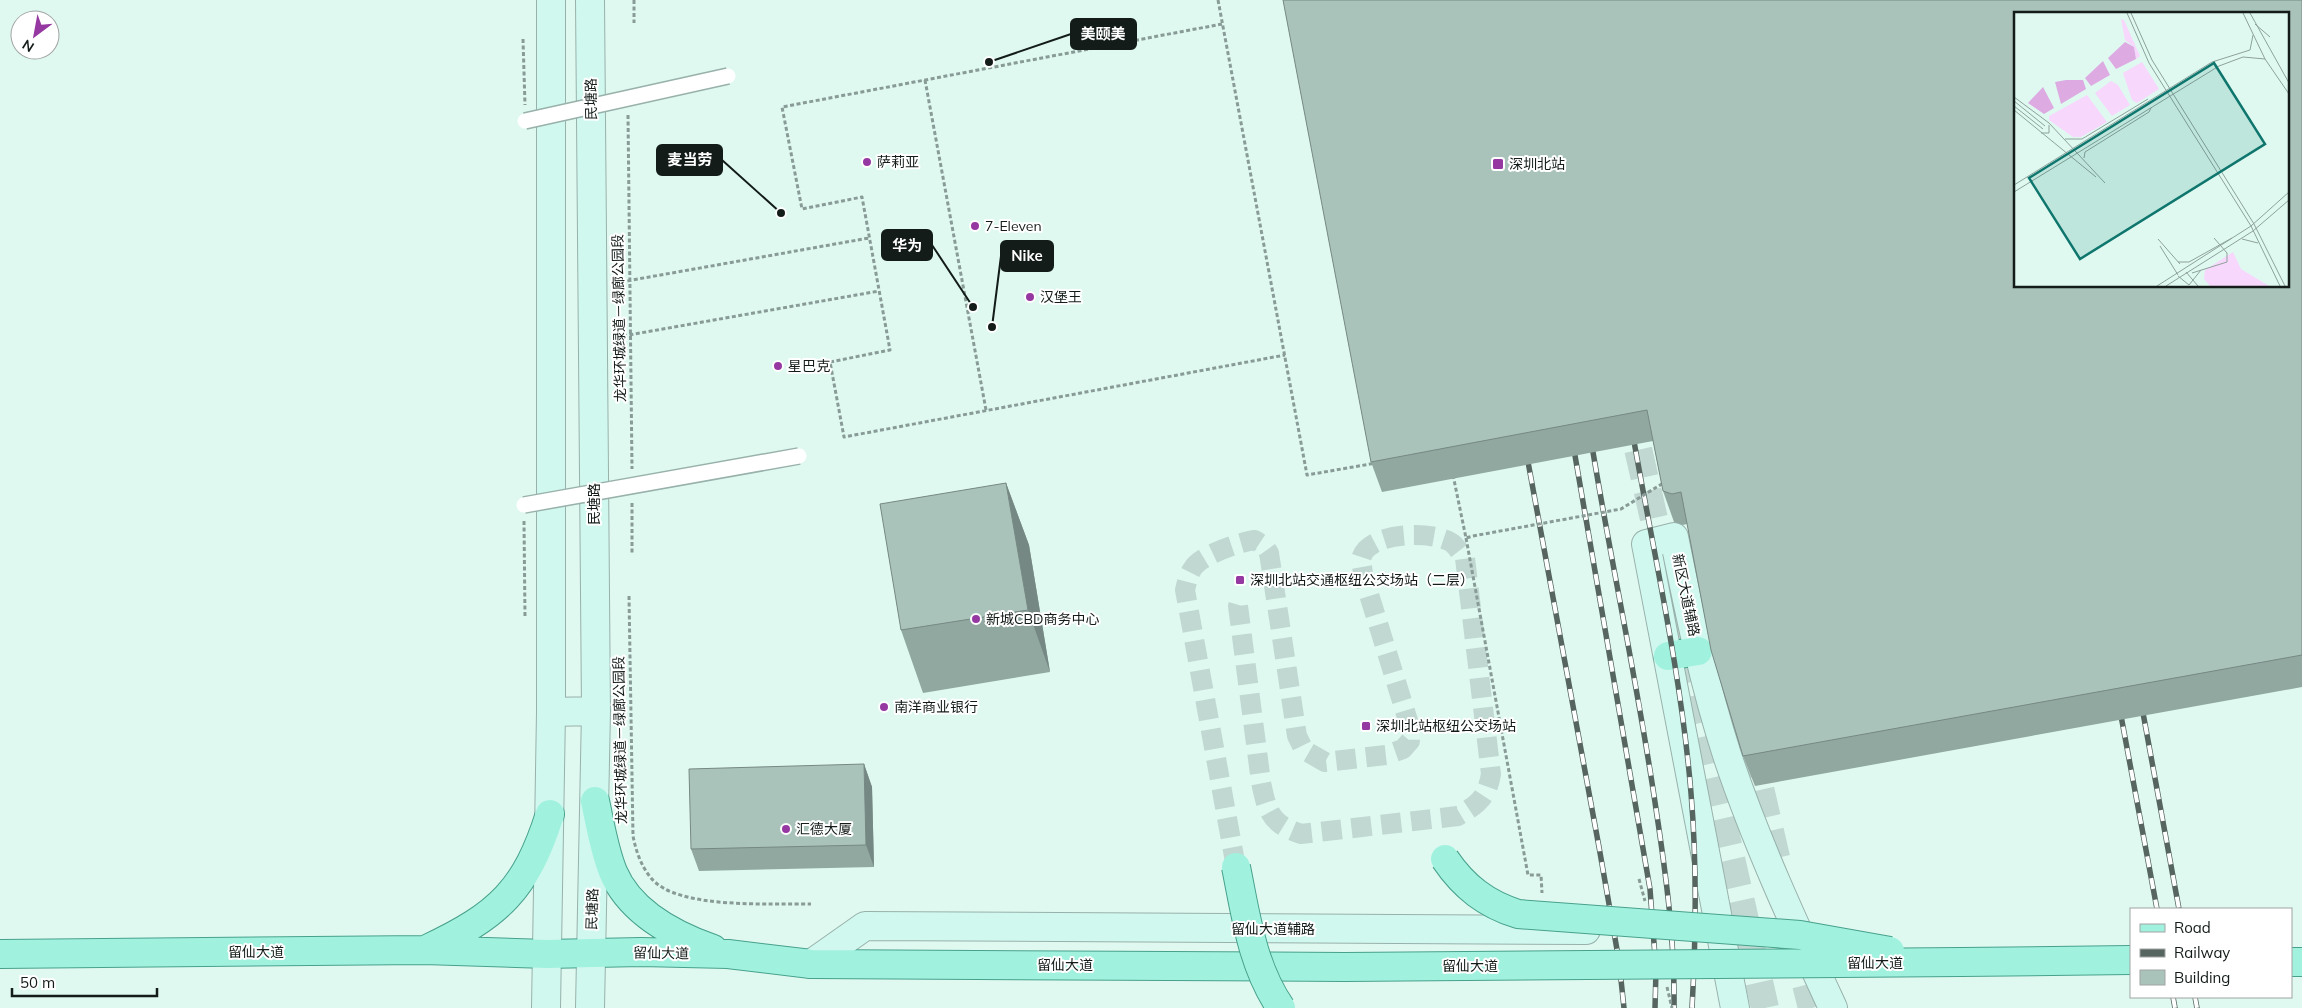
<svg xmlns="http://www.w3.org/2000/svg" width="2302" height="1008" font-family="Mulish,'Noto Sans SC',sans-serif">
	<rect width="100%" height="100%" fill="#dff9f1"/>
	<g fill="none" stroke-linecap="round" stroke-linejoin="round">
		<path stroke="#c0d8d1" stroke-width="20" stroke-dasharray="20 10" stroke-linecap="butt" d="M1236,867l-51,-277c2,-8 3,-15 8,-22 8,-13 47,-26 62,-28l9,6 5,7 28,183 7,14 21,12 61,-7 17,-6 7,-8v-14l-47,-152c0,-5 -2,-12 -2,-16 6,-28 73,-29 91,-16 5,4 9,11 13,15l26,216c-4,24 -13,30 -33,42l-157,18c-30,-10 -34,-22 -40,-52l-23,-176 3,-10"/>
		<path stroke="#c0d8d1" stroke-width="28" stroke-dasharray="28 14" stroke-linecap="butt" d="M1629,409l136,599
			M1751,749l27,117
			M1796,944l16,64"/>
		<g stroke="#98b1aa" stroke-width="30">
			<path id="secondary" d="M590,0l6,711 -6,297
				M551,712l45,-1
				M811,964l54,-38 721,4
				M546,1008l5,-296v-712
				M1735,1008l-89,-464 28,-7c15,74 30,147 53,218 29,87 68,171 106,253"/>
		</g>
		<g stroke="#47a18b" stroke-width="30">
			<path id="primary" d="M1668,656l30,-5
				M595,801c5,23 9,49 18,71 17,40 60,63 100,77
				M427,949c72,-34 99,-59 123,-135
				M0,954l424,-4 123,4 94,-2 87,2 83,10 534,3
				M1961,962l170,-2
				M2291,962h11"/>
		</g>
		<path stroke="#899b96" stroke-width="3" stroke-dasharray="4 2.5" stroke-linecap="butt" d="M634,0v23
			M1218,0l89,475 69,-12
			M1222,24l-440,83 20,102 60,-12 28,153 -60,12 14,75 441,-82
			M523,39l2,66
			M925,80l61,330
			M628,115l4,354
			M621,282l248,-44
			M623,336l256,-45
			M1453,475l13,63 7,-2
			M632,503v51
			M524,521l1,96
			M1466,538l62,337h13l1,18
			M629,596l4,240c3,15 8,30 18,42 26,32 121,25 160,26"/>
		<use href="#secondary" stroke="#d0f8ef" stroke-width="28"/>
		<use href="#primary" stroke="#a1f1df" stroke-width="28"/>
		<g stroke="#566560" stroke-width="5.5">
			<path id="rail" d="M1632,430c21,121 49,241 59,363 6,71 5,144 1,215
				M1591,440c20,123 47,245 65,369 10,66 19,132 18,199
				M1573,444l77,445 6,81 -1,38
				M1526,451l73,396 20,114 5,47
				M2141,702l38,207
				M2119,705l38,204
				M2173,997l2,11
				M2195,997l2,11"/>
		</g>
		<use href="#rail" stroke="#fff" stroke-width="4" stroke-dasharray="11" stroke-linecap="butt"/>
		<g stroke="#98b1aa" stroke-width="18" stroke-linecap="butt">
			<path id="pedestrian-bridge" d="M525,121l203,-45
				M524,505l275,-49"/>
		</g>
		<g stroke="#47a18b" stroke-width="30" stroke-linecap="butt">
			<path id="primary-bridge" d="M1445,859c19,28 41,45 73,55l282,21 90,16
				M1236,867c10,49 16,99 45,141
				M1345,967l616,-5"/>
		</g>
		<path stroke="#899b96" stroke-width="3" stroke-dasharray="4 2.5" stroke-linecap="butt" d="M1473,536l148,-27 44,-27
			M1639,879l6,22
			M1667,987l5,21"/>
		<use href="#pedestrian-bridge" stroke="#fff" stroke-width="15"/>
		<use href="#primary-bridge" stroke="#a1f1df" stroke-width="28"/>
	</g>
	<path fill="#91a8a1" d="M2302,0v687l-547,99 -12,-30 -56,-232 -4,1 -9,-3 -11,-31 -10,-50 -271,51 -11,-30z
		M1006,483l23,62 21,127 -127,21 -22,-63z
		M864,764l8,23 2,80 -175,4 -8,-22z"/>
	<path fill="#768883" d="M1006,483l23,62 21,127 -22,-62z
		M864,764l8,23 2,80 -8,-22z"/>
	<path fill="#a9c3bb" stroke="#768883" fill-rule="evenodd" d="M1283,0h1019v655l-559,101 -32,-106 -30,-158 -9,2 -9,-3 -16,-81 -276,52zM2016,14h272v272h-272z
		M1006,483l22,127 -127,20 -21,-126z
		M864,764l2,81 -175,4 -2,-80z"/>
	<g fill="#9638a2" stroke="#fff" stroke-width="2">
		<circle cx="867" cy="162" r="5"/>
		<rect x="1492" y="158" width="12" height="12" rx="2.5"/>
		<circle cx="975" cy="226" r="5"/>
		<circle cx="1030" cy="297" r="5"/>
		<circle cx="778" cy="366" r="5"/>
		<rect x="1235" y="575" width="10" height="10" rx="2.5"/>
		<circle cx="976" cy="619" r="5"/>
		<circle cx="884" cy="707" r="5"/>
		<rect x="1361" y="721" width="10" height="10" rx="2.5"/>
		<circle cx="786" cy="829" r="5"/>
	</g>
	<g text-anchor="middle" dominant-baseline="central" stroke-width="4" stroke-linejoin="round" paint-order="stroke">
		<g font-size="14" fill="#131c19" stroke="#fff">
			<text transform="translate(591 99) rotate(-91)">民塘路</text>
			<text transform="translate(619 318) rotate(-91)">龙华环城绿道－绿廊公园段</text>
			<text transform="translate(594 504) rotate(-90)">民塘路</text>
			<text transform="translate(1686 595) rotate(78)">新区大道辅路</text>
			<text transform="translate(620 740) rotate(-91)">龙华环城绿道－绿廊公园段</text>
			<text transform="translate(592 909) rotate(-88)">民塘路</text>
			<text x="1273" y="929">留仙大道辅路</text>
			<text x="256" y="952">留仙大道</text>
			<text transform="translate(661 953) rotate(1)">留仙大道</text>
			<text x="1875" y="963">留仙大道</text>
			<text x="1065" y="965">留仙大道</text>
			<text x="1470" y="966">留仙大道</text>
		</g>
		<g font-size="14" fill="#131c19" stroke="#fff" text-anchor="start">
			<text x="877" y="162">萨莉亚</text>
			<text x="1509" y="164">深圳北站</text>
			<text x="985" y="226">7-Eleven</text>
			<text x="1040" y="297">汉堡王</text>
			<text x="788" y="366">星巴克</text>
			<text x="1250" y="580">深圳北站交通枢纽公交场站（二层）</text>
			<text x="986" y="619">新城CBD商务中心</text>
			<text x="894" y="707">南洋商业银行</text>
			<text x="1376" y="726">深圳北站枢纽公交场站</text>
			<text x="796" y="829">汇德大厦</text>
		</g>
	</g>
	<g transform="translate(2014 12)">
		<rect width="275" height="275" fill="#dff9f1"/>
		<path d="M107,7l3,1 16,36 -4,3 -2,-12 -9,-7zM128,50l17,27 -22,14 -5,-3 -9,-27zM97,69l7,4 12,20 -18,11 -17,-23zM73,83l20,27 -26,15h-8l-24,-17v-4zM219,240l8,17 28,17h-59l-6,-7 1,-9z" fill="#f8d7fc"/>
		<path d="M111,30l9,5 2,12 -20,10 -8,-11zM89,49l7,14 -19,11 -6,-8zM52,68h17l3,9 -25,15 -6,-22zM29,75l11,21 -10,6 -16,-11z" fill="#ddabe2"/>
		<path fill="none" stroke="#8da19b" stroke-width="1" d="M113,1l22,50 102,163 29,60M117,1l21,47 102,164 31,62M229,1l22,46 24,35M236,1l39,70M241,12l15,13M0,85l35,26 56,60M0,89l31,25M0,94l29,23M0,98l82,67M27,121h8v-8M51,127h17l66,-40M70,146l1,-6 64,-40 2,-4M0,173l198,-123 38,-12 3,-15M0,180l205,-126 24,-9 22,2M144,227l22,25M228,227l16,4M146,234l18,29M164,250h11l43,-24M172,260l12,14M178,261l35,-11v-9l-13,-15M164,264l11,9 12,-15M143,274l94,-60 38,-34M152,274l87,-55 36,-31"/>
		<path fill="#0f766e" fill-opacity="0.15" stroke="#0f766e" stroke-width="2.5" d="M200,51l51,81 -185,115 -51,-81z"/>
		<rect width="275" height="275" fill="none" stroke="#131c19" stroke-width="2.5"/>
	</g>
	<path fill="none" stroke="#131c19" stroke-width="2" d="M989 62L1071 34M781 213L722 160M973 307L932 245M992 327L1001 256"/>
	<g fill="#131c19" stroke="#fff" stroke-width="2">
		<circle cx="989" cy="62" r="5"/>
		<circle cx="781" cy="213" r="5"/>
		<circle cx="973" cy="307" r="5"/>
		<circle cx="992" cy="327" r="5"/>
	</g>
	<g fill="#131c19" stroke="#131c19" stroke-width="2">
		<rect x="1071" y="19" width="65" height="30" rx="5"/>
		<rect x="657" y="145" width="65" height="30" rx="5"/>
		<rect x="882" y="230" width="50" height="30" rx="5"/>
		<rect x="1001" y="241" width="52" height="30" rx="5"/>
	</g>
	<g font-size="15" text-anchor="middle" font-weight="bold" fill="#fff">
		<text x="1103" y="39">美颐美</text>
		<text x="690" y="165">麦当劳</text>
		<text x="907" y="251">华为</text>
		<text x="1027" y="261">Nike</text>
	</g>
	<rect x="2130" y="908" width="162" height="90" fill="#ffffff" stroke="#a1a4a3"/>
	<rect x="2140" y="924" width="25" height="8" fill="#a1f1df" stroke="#a1a4a3"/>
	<text x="2174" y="933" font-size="15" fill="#131c19">Road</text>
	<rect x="2140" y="949" width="25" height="8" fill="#566560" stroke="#a1a4a3"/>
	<text x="2174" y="958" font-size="15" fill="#131c19">Railway</text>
	<rect x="2140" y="970" width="25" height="15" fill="#a9c3bb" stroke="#a1a4a3"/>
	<text x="2174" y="983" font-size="15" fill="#131c19">Building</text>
	<g transform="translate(35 35) rotate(212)"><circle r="24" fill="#ffffff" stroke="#a1a4a3"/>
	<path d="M0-4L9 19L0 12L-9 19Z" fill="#9638a2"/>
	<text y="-8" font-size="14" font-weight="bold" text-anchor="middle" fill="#131c19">N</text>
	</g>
	<path d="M12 988v8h145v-8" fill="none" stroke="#131c19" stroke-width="2.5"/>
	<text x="20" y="988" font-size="15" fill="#131c19" stroke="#ffffff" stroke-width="4" paint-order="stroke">50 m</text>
</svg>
